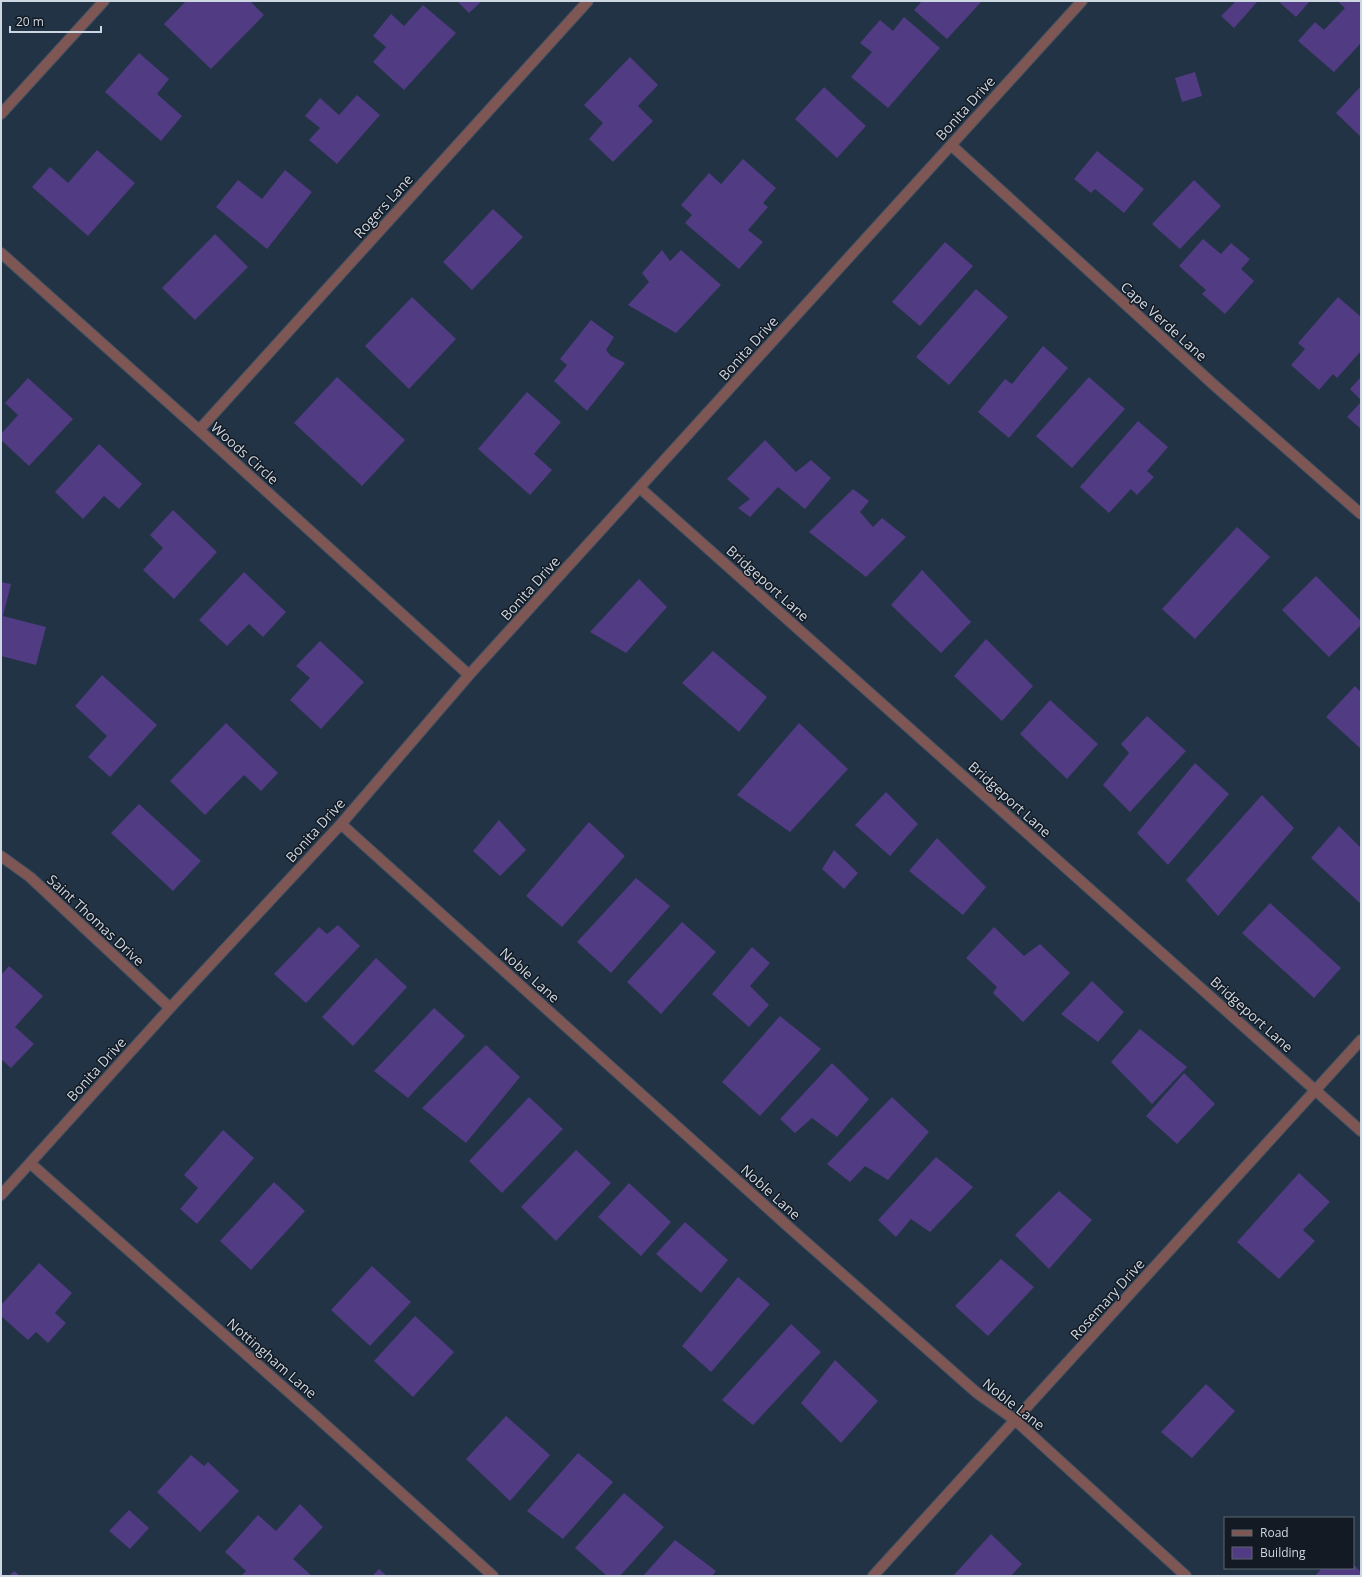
<svg xmlns="http://www.w3.org/2000/svg" width="1362" height="1577" font-family="'Open Sans',sans-serif">
	<rect width="100%" height="100%" fill="#223345"/>
	<path fill="#513b82" d="M186,1h64l14,14 -53,54 -47,-45z
		M457,1h25l-13,12z
		M922,1h60l-35,38 -33,-29z
		M1236,1h20l1,1 -23,26 -13,-12z
		M1278,1h32l-14,16z
		M1337,1h24v42l-27,29 -36,-31 17,-19 9,8 21,-22z
		M423,5l33,28 -52,57 -31,-28 13,-15 -13,-11 18,-22 13,12z
		M904,17l36,31 -52,60 -37,-31 21,-25 -12,-9 20,-23 13,11z
		M139,53l30,26 -12,15 25,22 -21,25 -56,-49z
		M630,57l28,28 -20,21 15,15 -40,41 -24,-23 14,-16 -19,-18z
		M1195,72l7,24 -20,6 -7,-24z
		M1361,86v51l-25,-24z
		M824,87l42,39 -29,32 -42,-39z
		M357,95l23,20 -43,49 -28,-24 11,-12 -15,-12 15,-18 19,17z
		M97,150l38,33 -47,53 -56,-49 18,-20 18,16z
		M1097,151l47,38 -20,24 -29,-24 -4,4 -17,-14z
		M743,159l33,29 -13,15 5,4 -20,23 15,12 -24,27 -54,-46 7,-8 -11,-10 28,-32 12,11z
		M285,170l27,22 -45,57 -51,-42 22,-27 24,19z
		M1194,180l27,26 -41,43 -28,-25z
		M493,209l30,28 -51,53 -29,-28z
		M215,234l33,33 -53,53 -33,-32z
		M1203,239l18,15 10,-11 19,16 -9,10 13,12 -29,33 -23,-20 4,-4 -27,-24z
		M945,242l28,24 -53,60 -28,-24z
		M662,250l8,11 11,-11 40,35 -45,48 -48,-28 21,-23 -7,-9z
		M976,289l32,28 -59,68 -33,-28z
		M412,297l44,42 -47,50 -44,-43z
		M1338,297l23,20v34l-24,27 -4,-4 -14,16 -28,-25 14,-16 -7,-6z
		M591,320l23,17 -8,13 5,6 14,7 -38,48 -33,-30 13,-16 -7,-6z
		M1043,346l25,22 -59,70 -31,-26 27,-33 7,5z
		M337,377l68,63 -43,46 -68,-63z
		M1089,377l36,32 -53,59 -36,-32z
		M1361,377v23l-11,-11z
		M28,378l45,41 -44,47 -28,-26v-6l17,-19 -13,-12z
		M527,392l34,30 -27,32 18,16 -22,25 -52,-46z
		M1361,402v27l-14,-12z
		M1138,421l30,26 -21,24 7,6 -17,18 -6,-6 -22,24 -29,-26z
		M765,440l31,32 15,-12 20,18 -26,31 -27,-22 -28,30 -12,-9 12,-9 -23,-20z
		M99,444l43,40 -23,25 -15,-13 -21,23 -28,-27z
		M853,489l16,12 -9,11 13,15 9,-9 24,19 -40,40 -57,-45z
		M173,510l44,42 -43,47 -31,-29 20,-22 -13,-13z
		M1237,527l33,30 -75,82 -33,-30z
		M922,570l49,52 -30,31 -50,-48z
		M244,572l42,40 -23,25 -14,-13 -22,22 -28,-26z
		M1316,576l45,45v4l-32,32 -47,-47z
		M639,579l28,28 -41,46 -36,-21z
		M1,582l10,2 -8,32 43,11 -10,38 -35,-9z
		M986,639l47,47 -31,35 -48,-45z
		M320,641l44,41 -43,47 -31,-29 20,-22 -14,-12z
		M713,651l54,46 -28,35 -57,-49z
		M102,675l55,50 -47,52 -22,-20 19,-21 -32,-30z
		M1355,686l6,6v57l-35,-32z
		M1050,700l48,44 -31,35 -47,-45z
		M1147,716l39,35 -56,61 -27,-27 26,-32 -8,-9z
		M226,723l52,50 -17,18 -17,-16 -39,40 -35,-34z
		M799,723l49,46 -58,63 -53,-37z
		M1195,763l34,31 -61,71 -31,-32z
		M886,792l32,32 -28,32 -35,-31z
		M1262,795l32,33 -76,88 -32,-36z
		M139,804l62,57 -28,30 -62,-58z
		M499,820l27,30 -26,26 -27,-25z
		M589,822l36,34 -63,71 -36,-31z
		M1339,826l22,22v56l-50,-46z
		M937,838l49,49 -23,28 -54,-44z
		M834,850l24,23 -14,16 -22,-20z
		M636,878l34,28 -59,67 -34,-31z
		M1270,903l71,65 -27,30 -72,-65z
		M682,922l34,30 -55,62 -34,-32z
		M338,925l22,21 -54,57 -32,-29 45,-47 8,7z
		M994,927l30,29 16,-12 30,29 -47,49 -30,-29 4,-6 -31,-29z
		M752,947l18,16 -20,23 19,19 -20,22 -37,-33z
		M376,958l31,29 -54,59 -31,-29z
		M9,966l34,30 -28,31 19,17 -23,24 -10,-9v-84z
		M1092,981l32,31 -26,30 -37,-28z
		M434,1008l31,28 -57,62 -34,-27z
		M780,1016l41,33 -61,67 -38,-34z
		M1140,1029l47,38 -35,37 -41,-42z
		M486,1045l34,32 -54,66 -44,-35z
		M832,1063l37,36 -32,38 -25,-19 -17,15 -15,-14z
		M1184,1073l31,31 -38,40 -31,-28z
		M529,1097l34,32 -61,64 -33,-32z
		M892,1097l37,35 -41,48 -23,-14 -15,16 -23,-18z
		M223,1130l31,28 -57,66 -17,-15 18,-21 -14,-13z
		M576,1150l35,33 -55,58 -35,-34z
		M936,1157l37,30 -43,45 -19,-13 -15,18 -18,-17z
		M1299,1173l31,29 -27,28 12,11 -36,38 -42,-37z
		M274,1182l31,29 -54,59 -31,-29z
		M629,1183l42,39 -30,34 -43,-39z
		M1059,1191l33,29 -43,49 -34,-34z
		M685,1222l43,38 -27,33 -45,-39z
		M1001,1259l33,28 -46,49 -33,-30z
		M39,1263l33,30 -17,20 11,10 -18,20 -12,-11 -8,8 -27,-24v-11z
		M372,1266l39,36 -41,44 -39,-36z
		M738,1277l32,27 -59,68 -29,-26z
		M415,1316l39,36 -41,45 -39,-36z
		M791,1324l30,28 -68,73 -31,-25z
		M835,1360l43,41 -37,42 -40,-40z
		M1206,1384l29,27 -43,47 -31,-26z
		M506,1416l44,39 -40,46 -44,-42z
		M578,1453l35,29 -50,57 -36,-28z
		M191,1455l13,11 4,-4 31,29 -39,41 -43,-40z
		M624,1493l40,34 -44,49h-13l-32,-28z
		M300,1504l23,23 -30,32 19,17h-71l5,-5 -21,-19 33,-37 18,16z
		M129,1510l20,18 -19,21 -21,-18z
		M991,1534l31,30 -11,12h-58z
		M675,1540l41,31 -4,5h-69z
		M1353,1564l8,8v4h-46l7,-8h31z
		M379,1569l8,7h-15z
		M14,1571l6,5h-11z"/>
	<g fill="none" stroke-linecap="round" stroke-linejoin="round">
		<g stroke="#415161" stroke-width="12">
			<path id="minor" d="M1,114l103,-113
				M951,145l263,240 147,129
				M1,253l198,177 270,245
				M199,430l389,-429
				M640,488l721,643
				M341,824l450,405 186,164 38,27 171,156
				M1,856l29,21 140,131
				M30,1163l279,247 184,166
				M1,1195l169,-187 171,-184 128,-149 613,-674
				M873,1576l488,-536"/>
		</g>
		<use href="#minor" stroke="#7e5754" stroke-width="10"/>
	</g>
	<g text-anchor="middle" dominant-baseline="central" stroke-width="3" stroke-linejoin="round" paint-order="stroke">
		<g font-size="14" fill="#ccd7e2" stroke="#131a23">
			<text transform="translate(965 108) rotate(-48)">Bonita Drive</text>
			<text transform="translate(383 206) rotate(-48)">Rogers Lane</text>
			<text transform="translate(1164 321) rotate(42)">Cape Verde Lane</text>
			<text transform="translate(748 348) rotate(-48)">Bonita Drive</text>
			<text transform="translate(245 453) rotate(42)">Woods Circle</text>
			<text transform="translate(768 583) rotate(42)">Bridgeport Lane</text>
			<text transform="translate(530 588) rotate(-48)">Bonita Drive</text>
			<text transform="translate(1010 799) rotate(42)">Bridgeport Lane</text>
			<text transform="translate(315 830) rotate(-48)">Bonita Drive</text>
			<text transform="translate(96 920) rotate(43)">Saint Thomas Drive</text>
			<text transform="translate(530 975) rotate(42)">Noble Lane</text>
			<text transform="translate(1252 1014) rotate(42)">Bridgeport Lane</text>
			<text transform="translate(96 1069) rotate(-48)">Bonita Drive</text>
			<text transform="translate(771 1192) rotate(42)">Noble Lane</text>
			<text transform="translate(1107 1299) rotate(-48)">Rosemary Drive</text>
			<text transform="translate(272 1358) rotate(41)">Nottingham Lane</text>
			<text transform="translate(1014 1404) rotate(38)">Noble Lane</text>
		</g>
	</g>
	<rect width="1362" height="1577" fill="none" stroke="#ccd7e2" stroke-width="4"/>
	<rect x="1224" y="1517" width="130" height="52" fill="#131a23" stroke="#5d666f"/>
	<rect x="1232" y="1530" width="20" height="6" fill="#7e5754" stroke="#5d666f"/>
	<text x="1260" y="1537" font-size="12" fill="#ccd7e2">Road</text>
	<rect x="1232" y="1547" width="20" height="12" fill="#513b82" stroke="#5d666f"/>
	<text x="1260" y="1557" font-size="12" fill="#ccd7e2">Building</text>
	<path d="M10 26v6h91v-6" fill="none" stroke="#ccd7e2" stroke-width="2"/>
	<text x="16" y="26" font-size="12" fill="#ccd7e2" stroke="#131a23" stroke-width="3" paint-order="stroke">20 m</text>
</svg>
